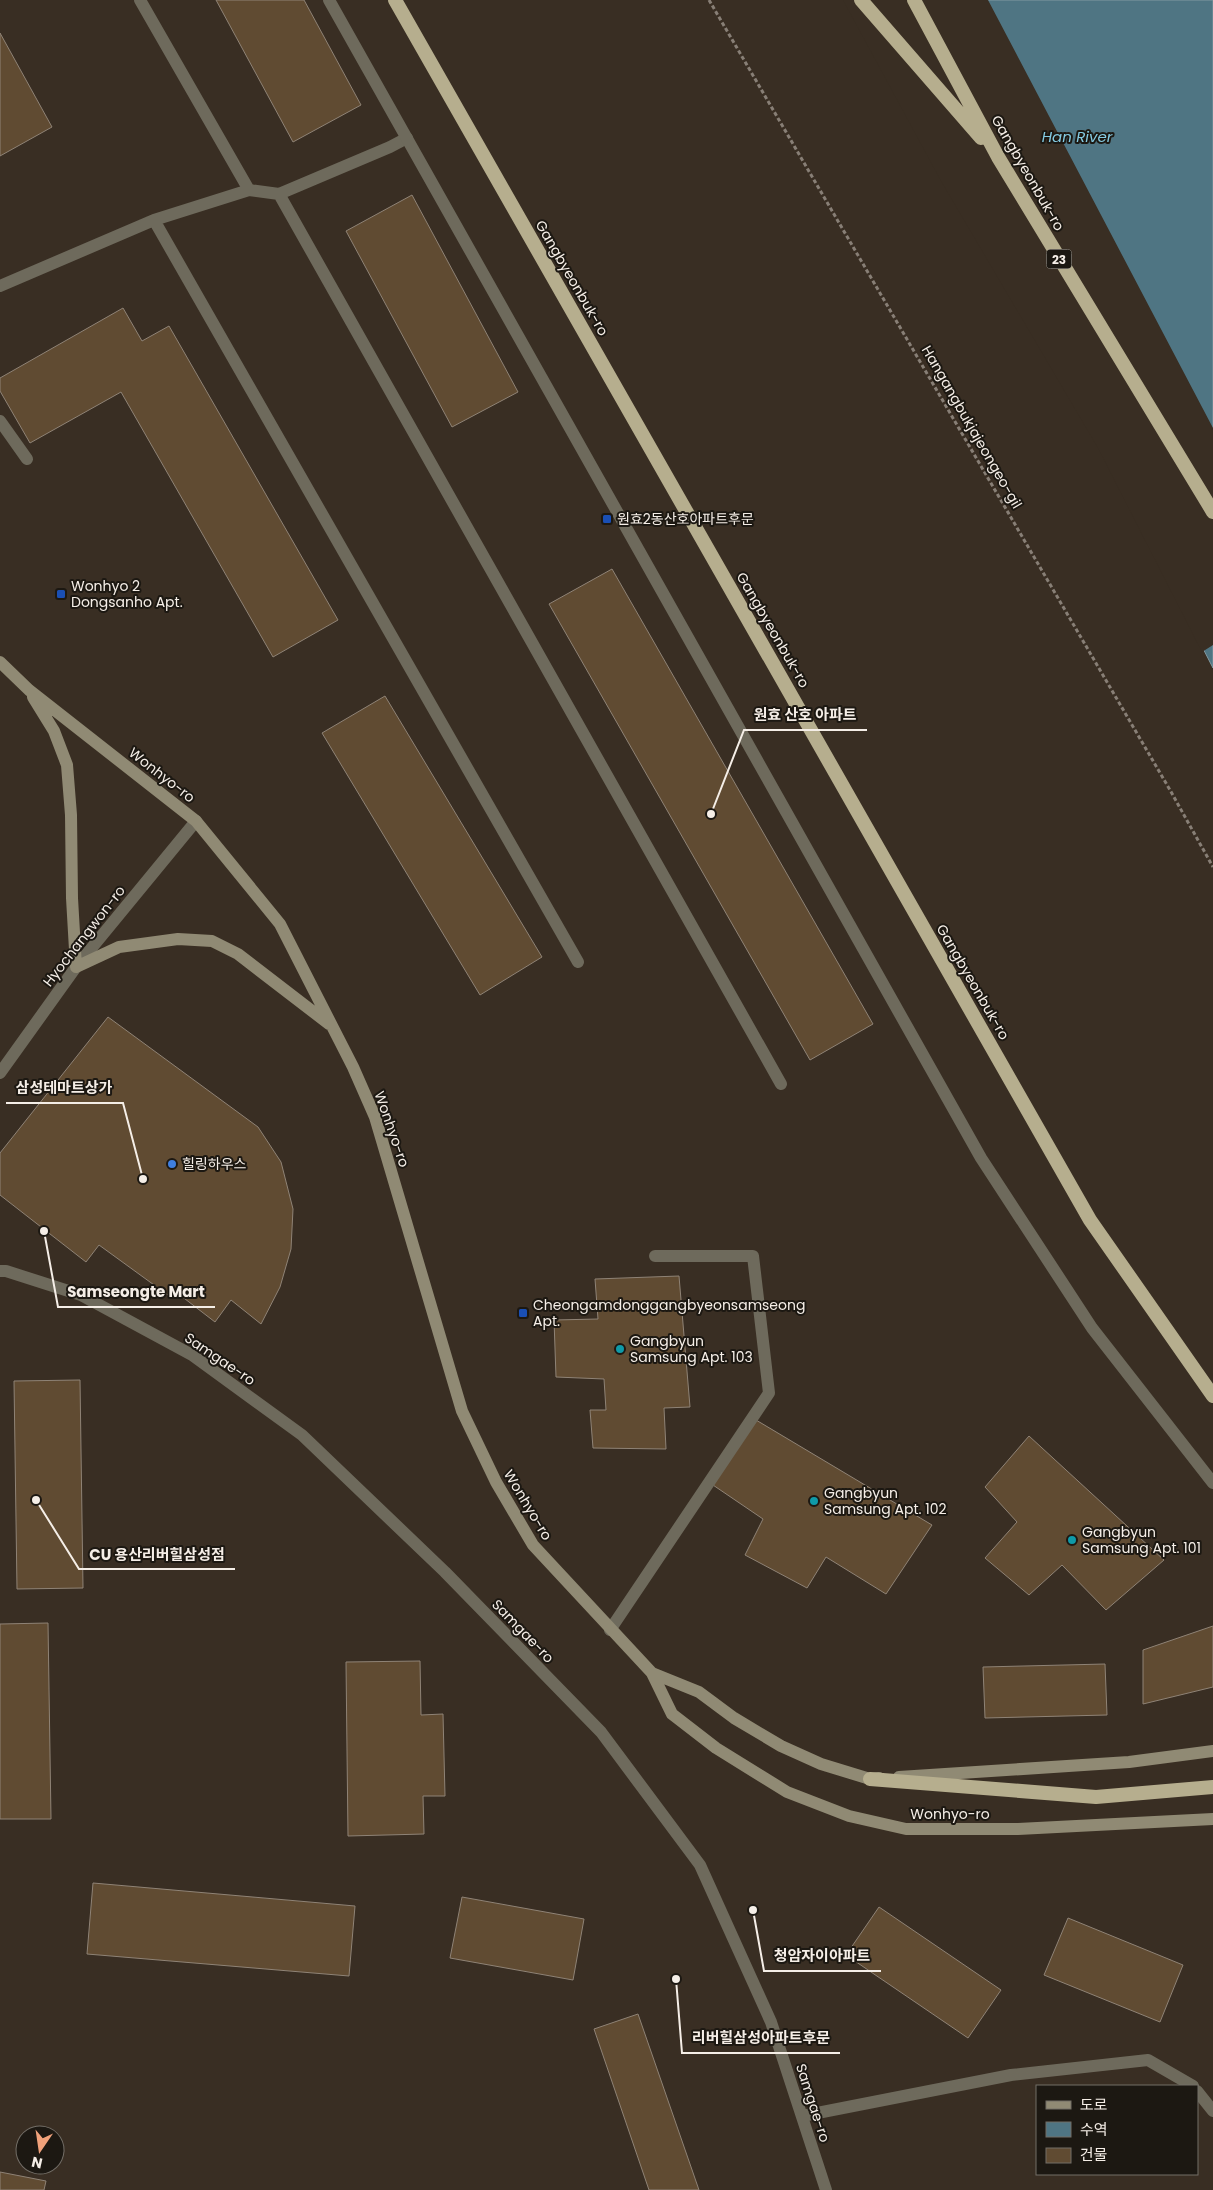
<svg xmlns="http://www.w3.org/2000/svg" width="1213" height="2190" font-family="Poppins,'Noto Sans KR',sans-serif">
	<rect width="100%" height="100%" fill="#392e23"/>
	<path fill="#4f7583" stroke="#8199a1" d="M845,0h368v668l-113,-221z"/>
	<path fill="#392e23" d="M843,0h145l225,428v217l-11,7 -104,-204 -157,-267z"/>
	<path fill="#604b32" stroke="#8f8376" d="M216,0h88l57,105 -68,37z
		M0,33l52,94 -52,29z
		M412,195l106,197 -66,35 -106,-196z
		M123,308l19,33 27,-15 169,294 -65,37 -152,-265 -91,51 -30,-52v-13z
		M612,569l261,455 -63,36 -261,-456z
		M385,696l157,261 -62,38 -158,-262z
		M108,1017l150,110 23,35 12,47 -2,40 -11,38 -19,37 -30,-24 -16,22 -39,-30 -4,6 -73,-53 -13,17 -86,-67v-42z
		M679,1276l11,131 -26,1 2,41 -73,-1 -3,-38h16l-2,-31 -48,-2 -2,-57 44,-1 -3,-40z
		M80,1380l3,208 -66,1 -3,-208z
		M756,1420l176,105 -46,69 -60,-37 -19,31 -62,-33 18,-36 -53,-36z
		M1029,1436l135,124 -58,50 -44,-45 -33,30 -44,-37 32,-36 -32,-35z
		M48,1623l3,196h-51v-195z
		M1213,1626v61l-70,17v-54z
		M420,1661l1,54 22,-1 2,82h-22l1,38 -76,2 -2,-174z
		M1105,1664l2,51 -122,3 -2,-51z
		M93,1883l262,23 -6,70 -262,-22z
		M462,1897l122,22 -11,61 -123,-22z
		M879,1907l122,83 -33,48 -122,-83z
		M1068,1918l115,47 -23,57 -116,-47z
		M638,2014l61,176h-50l-55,-161z
		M0,2172l46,9 -2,9h-44z"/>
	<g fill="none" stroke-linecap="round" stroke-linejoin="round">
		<path stroke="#887f76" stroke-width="3" stroke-dasharray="4 2.5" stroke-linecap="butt" d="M709,0l461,790 43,77"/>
		<path stroke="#6e6a5c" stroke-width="12" d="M140,0l109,190
			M279,194l502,890
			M154,220l424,742
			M0,286l154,-66 95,-30 30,4 111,-47 17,-9
			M0,421l27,38
			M610,1630l159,-237 -16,-137h-98"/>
		<path stroke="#6e6a5c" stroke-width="12" d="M329,0l652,1158 111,170 121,155
			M0,1271h6l75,24 111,60 110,80 143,137 156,160 99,133 71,157 55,168
			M1197,2091l16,20
			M802,2116l209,-41 137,-15 45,26"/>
		<path stroke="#6e6a5c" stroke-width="12" d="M0,1073l76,-106 120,-146"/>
		<path stroke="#908a74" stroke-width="12" d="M0,662l29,28 167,131 84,103 73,143 22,50 87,294 34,71 37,63 119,128 20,41 44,34 71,44 62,24 57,13h112l195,-10
			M33,697l21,34 13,34 4,50 1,83 4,69 43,-20 59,-8 34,2 26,13 91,70
			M652,1673l47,19 35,26 47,28 40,18 49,15 9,-1
			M899,1777l230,-15 84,-11"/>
		<path stroke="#b6ae8e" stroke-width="14" d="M395,0l695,1220 123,176
			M861,0l120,138
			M914,0l84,157 215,355
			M870,1779l226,18 117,-10"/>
	</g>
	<g fill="#1a4fb4" stroke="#1c1812" stroke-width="2">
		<rect x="602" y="514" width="10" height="10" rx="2.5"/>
		<rect x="56" y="589" width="10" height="10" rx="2.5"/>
		<rect x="518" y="1308" width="10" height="10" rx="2.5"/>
	</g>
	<circle fill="#3f7fe0" stroke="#1c1812" stroke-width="2" cx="172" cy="1164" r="5"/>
	<g fill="#0f9aa8" stroke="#1c1812" stroke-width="2">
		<circle cx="620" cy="1349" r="5"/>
		<circle cx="814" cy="1501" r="5"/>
		<circle cx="1072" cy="1540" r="5"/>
	</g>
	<g text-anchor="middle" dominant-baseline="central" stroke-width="4" stroke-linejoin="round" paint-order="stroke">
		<rect fill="#1c1812" stroke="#b4aea7" stroke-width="1" x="1046.5" y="249.5" width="25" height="19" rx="4"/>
		<g font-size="12" font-weight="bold" fill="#f5eee7">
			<text x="1059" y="259">23</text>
		</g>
		<g font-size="14" fill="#f5eee7" stroke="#1c1812">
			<text transform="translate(1028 173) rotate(60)">Gangbyeonbuk-ro</text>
			<text transform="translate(572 278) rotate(60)">Gangbyeonbuk-ro</text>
			<text transform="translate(972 427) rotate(60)">Hangangbukjajeongeo-gil</text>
			<text transform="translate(773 630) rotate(60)">Gangbyeonbuk-ro</text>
			<text transform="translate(162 775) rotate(38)">Wonhyo-ro</text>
			<text transform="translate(84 936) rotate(-52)">Hyochangwon-ro</text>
			<text transform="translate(973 982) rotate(60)">Gangbyeonbuk-ro</text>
			<text transform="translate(392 1129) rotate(71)">Wonhyo-ro</text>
			<text transform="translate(220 1359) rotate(34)">Samgae-ro</text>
			<text transform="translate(528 1505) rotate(59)">Wonhyo-ro</text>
			<text transform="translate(523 1631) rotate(46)">Samgae-ro</text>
			<text x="950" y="1814">Wonhyo-ro</text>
			<text transform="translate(813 2103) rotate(72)">Samgae-ro</text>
		</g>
		<g font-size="14" fill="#f5eee7" stroke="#1c1812" text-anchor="start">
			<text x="617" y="519">원효2동산호아파트후문</text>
			<text x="71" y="586">Wonhyo 2<tspan x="71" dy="16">Dongsanho Apt.</tspan></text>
			<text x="182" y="1164">힐링하우스</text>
			<text x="533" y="1305">Cheongamdonggangbyeonsamseong<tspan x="533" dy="16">Apt.</tspan></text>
			<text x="630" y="1341">Gangbyun<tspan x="630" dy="16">Samsung Apt. 103</tspan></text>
			<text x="824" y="1493">Gangbyun<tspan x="824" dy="16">Samsung Apt. 102</tspan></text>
			<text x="1082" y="1532">Gangbyun<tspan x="1082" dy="16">Samsung Apt. 101</tspan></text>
		</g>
		<g font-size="15" font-style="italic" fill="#85cbe2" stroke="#1c1812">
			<text x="1077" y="136">Han River</text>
		</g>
	</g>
	<path fill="none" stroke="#f5eee7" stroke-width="2" d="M711 814L744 730H867M143 1179L123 1103H6M44 1231L58 1307H215M36 1500L79 1569H235M753 1910L764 1971H881M676 1979L682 2053H840"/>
	<g fill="#f5eee7" stroke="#1c1812" stroke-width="2">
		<circle cx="711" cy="814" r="5"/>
		<circle cx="143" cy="1179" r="5"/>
		<circle cx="44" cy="1231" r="5"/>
		<circle cx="36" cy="1500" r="5"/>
		<circle cx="753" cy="1910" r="5"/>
		<circle cx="676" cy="1979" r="5"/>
	</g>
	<g font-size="15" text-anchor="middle" font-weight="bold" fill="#f5eee7" stroke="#1c1812" stroke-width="4" stroke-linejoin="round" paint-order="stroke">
		<text x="805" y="720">원효 산호 아파트</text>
		<text x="64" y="1093">삼성테마트상가</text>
		<text x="136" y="1297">Samseongte Mart</text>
		<text x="157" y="1560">CU 용산리버힐삼성점</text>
		<text x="822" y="1961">청암자이아파트</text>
		<text x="761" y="2043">리버힐삼성아파트후문</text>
	</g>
	<rect x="1036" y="2085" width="162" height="90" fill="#1c1812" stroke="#736e67"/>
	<rect x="1046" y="2101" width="25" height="8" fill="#908a74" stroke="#736e67"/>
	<text x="1080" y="2110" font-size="15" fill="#f5eee7">도로</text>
	<rect x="1046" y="2122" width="25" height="15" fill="#4f7583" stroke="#736e67"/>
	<text x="1080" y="2135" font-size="15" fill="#f5eee7">수역</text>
	<rect x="1046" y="2148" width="25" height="15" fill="#604b32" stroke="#736e67"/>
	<text x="1080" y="2160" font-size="15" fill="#f5eee7">건물</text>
	<g transform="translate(40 2150) rotate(193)"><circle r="24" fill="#1c1812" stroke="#736e67"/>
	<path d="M0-4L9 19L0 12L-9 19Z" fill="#f1a27b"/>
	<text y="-8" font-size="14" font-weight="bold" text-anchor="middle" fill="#f5eee7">N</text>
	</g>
</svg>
